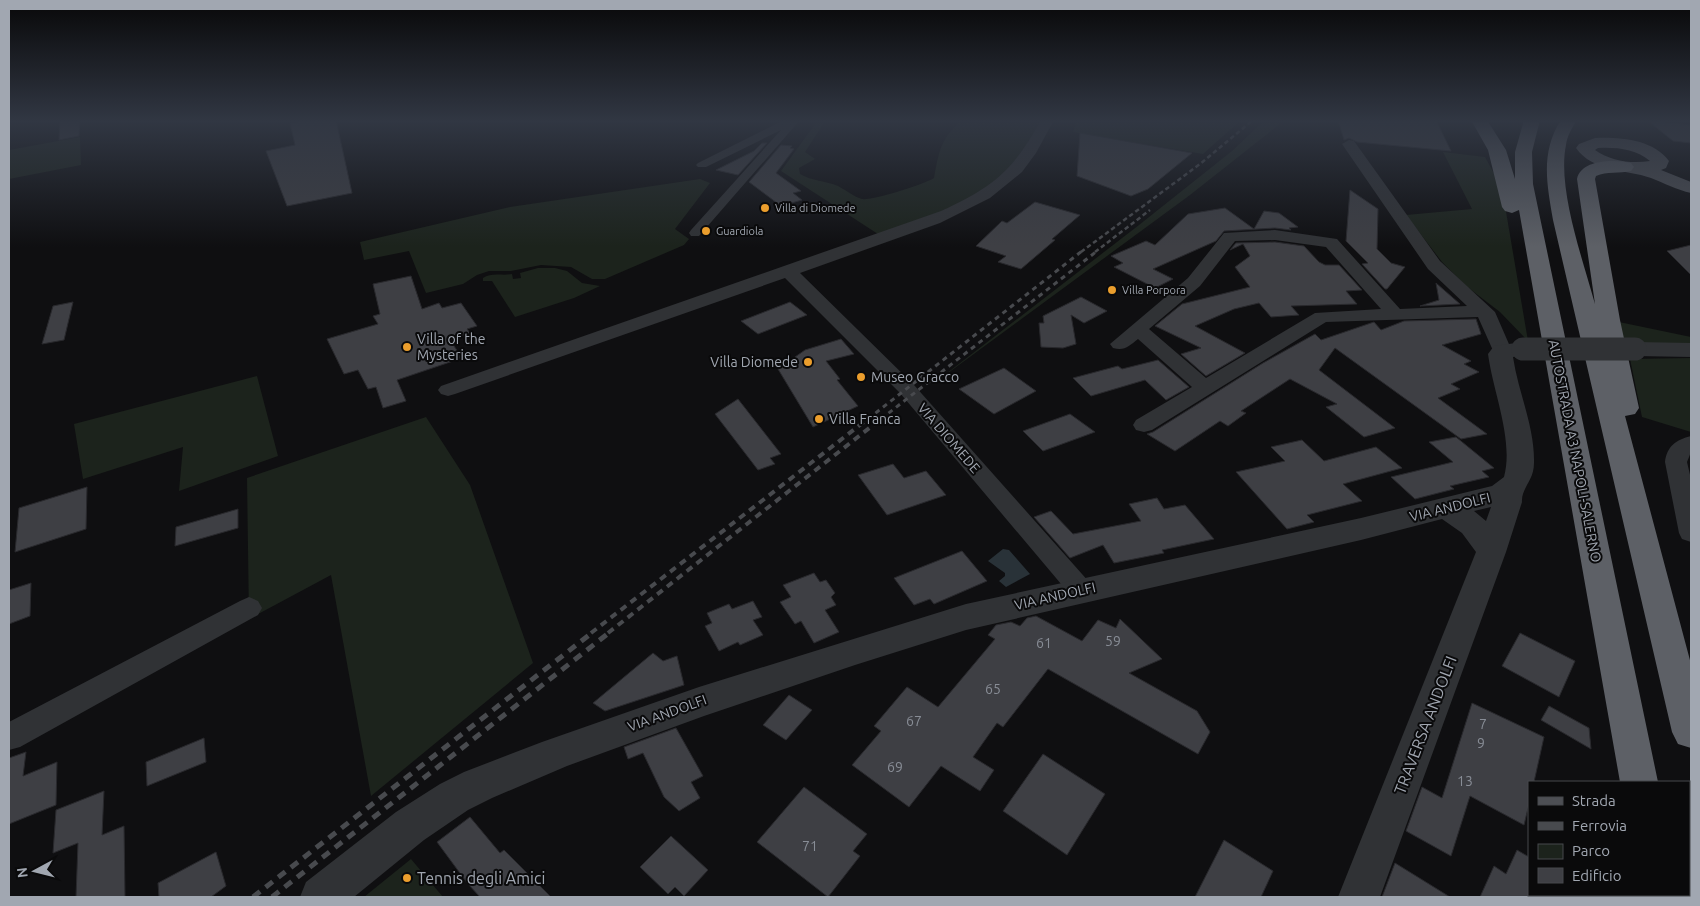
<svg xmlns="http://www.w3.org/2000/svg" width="1700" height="906" font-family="Ubuntu,sans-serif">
	<rect width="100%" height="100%" fill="#0f0f11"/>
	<path fill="#1c231c" d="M818,120h8l-21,32 10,7 -16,9 1,6c12,7 26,7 38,12 8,4 16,11 24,13 9,2 63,-15 72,-21 5,-26 6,-40 29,-58h80l-13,25 -37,40 -23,15 -89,36 -100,-65z
		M1077,120h164l-38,34 -130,-22z
		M1265,120h20l-95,75 -261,192 210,-162 93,-74z
		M80,137l1,28 -72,14v-29z
		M1443,152l42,5 17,31 26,153 -28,-29 -34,-26 -24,-24 -36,-47 66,-6z
		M700,179l10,4 -35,46 14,10 -5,6 -79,34h-13l-21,-12 -30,-2 -30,6h-22l-12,4 -14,9 -37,9 -17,-42 -45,9 -4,-18 150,-35z
		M538,268h17l12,3 15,12 18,3 -26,12 -59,19 -23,-36h-9v-3c8,-6 19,-2 29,-4l1,5 8,-1 -1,-5z
		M1619,322l72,15v7l-66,-1z
		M1691,358v74l-49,-15 -12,-58z
		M257,376l21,80 -99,35 4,-44 -100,32 -9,-55z
		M426,417l44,68 63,178 -162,133 -40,-221 -82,44 -2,-141z
		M411,859l32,38h-79z"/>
	<path fill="#293238" d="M1003,549l6,1 21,24 -24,13 -7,-6 6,-5v-3l-17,-12z"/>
	<path fill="#3e3f44" stroke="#29292d" d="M60,120h20l-1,16 -20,4z
		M308,120h28l16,73 -65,13 -21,-55 29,-6 -5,-22z
		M1338,120h98l15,31 -94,-9 -8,-4 -5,2z
		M1647,120l44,5v18l-18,-2z
		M1080,133l112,20 -44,36 -17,7 -54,-20z
		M762,143h5l-29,32 -22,-5 38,-19z
		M781,145l11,1 -2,2 4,1 -18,24 25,18 -8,2 9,7 -21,6 -32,-24z
		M1350,190l28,19 -1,40 14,14 14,4 -18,22h-2l-23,-25 6,-1 -22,-22z
		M1035,202l45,13 -28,24 3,1 -34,29 -23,-7 8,-6 -30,-10 26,-25 5,2z
		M1225,208l29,21 10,-18 15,2 19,14 -9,1 2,2 -16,-2 -51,3 -8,10 -63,28 20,10 -18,9 -41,-21 9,-4 -12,-7 35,-15 9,4 33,-31z
		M1275,242l29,4 15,16 6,3h14l23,25 -16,1 11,13 -66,2 8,9 -28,2 -12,-14 -25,6 -39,17 50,27 -39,23 -25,-22 20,-6 -46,-22 27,-22 68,-17 -15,-20 15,-11 -7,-12 -13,6 6,-7z
		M1691,245v30l-24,-24z
		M411,276l11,33 17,-6 3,5 19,-5 16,23 -10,3 3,4 -20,7 12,18 -65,22 9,21 -23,7 -7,-21 -8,2 -10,-19 -14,4 -17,-35 51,-15 -5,-8 7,-2 -7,-30z
		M1436,283l24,21 -40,2 19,-6z
		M1081,297l26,14 -23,12 -13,-8 5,29 -13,4 -22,-1 -2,-24h5l-1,-7z
		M73,302l-9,38 -22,4 11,-38z
		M790,302l17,13 -49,19 -17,-13z
		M1476,319l5,15 -39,11 29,16 -7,3 15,8 -28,12 9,5 -22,9 49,36 -26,5 -126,-91 -16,22 76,58 -31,9 -38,-30 11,-3 -47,-25 -49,32 5,2 -18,13 -8,-5 -45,30 -28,-17 6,-2 110,-69 52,-29 6,6 53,-18 7,8 23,-9z
		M841,339l13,15 -28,7 14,18 -3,1 21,26 -45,21 -35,-58 27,-19z
		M1158,360l31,27 -23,13 -21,-20 -54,16 -18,-18 45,-12 4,3z
		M1004,368l32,23 -42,23 -35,-25z
		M738,399l43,55 -11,4 5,6 -17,6 -43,-56z
		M1070,414l25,18 -52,19 -20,-20z
		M1456,437l38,31 -12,3 7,6 -39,9 4,3 -39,10 -24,-22 62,-15 -24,-20z
		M1302,440l22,21 52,-14 26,21 -59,16 19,17 -55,14 7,7 -27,7 -51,-57 49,-11 -14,-14z
		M893,464l11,14 22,-7 20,24 -59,20 -29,-40z
		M87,487l-1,42 -71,23 4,-44z
		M1157,498l7,11 21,-4 29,34 -52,11 2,3 -50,10 -11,-18 -33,13 -36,-41 17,-6 22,23 68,-13 -12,-17z
		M238,509v19l-63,18 1,-19z
		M962,551l25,30 -53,23 -4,-5 -16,6 -20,-27z
		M814,573l6,9 6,-2 9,13 -4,4 5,8 -11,5 14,22 -25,11 -13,-22 -6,3 -15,-22 11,-5 -8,-12z
		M31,583l-1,33 -21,8v-34z
		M753,601l9,16 -9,3 10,15 -23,10 -2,-3 -19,9 -14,-25 7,-3 -5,-10 22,-9 3,5z
		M1036,616l46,25 16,-21 18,8 4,-9 42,40 -33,14 68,38 13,21 -12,22 -150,-85 -45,58 -6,-4 -24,34 21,13 -14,21 -39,-25 -32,41 -57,-42 29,-34 -7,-5 33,-39 31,20 57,-68 -7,-4 8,-10 15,-3 9,4 7,-8z
		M1520,633l55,28 -16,36 -57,-31z
		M653,653l10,8 14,-5 7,29 -79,26 -12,-8z
		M789,695l23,15 -26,30 -23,-15z
		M1472,703l72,34 -10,45h-5v22l-5,21 -54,-29 -19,60 -45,-25 16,-44 20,11z
		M1549,706l40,22 2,21 -50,-29z
		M676,728l27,48 -12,6 9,16 -21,13 -15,-14 -21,-44 -15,6 -4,-12z
		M204,738l2,24 -59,24 -1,-24z
		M26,752l-3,24 34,-14 -1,43 -47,19v-66z
		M1043,754l62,40 -38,61 -64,-44z
		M804,787l63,47 -14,17 7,5 -32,41 -71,-55z
		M104,791l-2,44 22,-9 1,71h-49l2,-54 -25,10 3,-43z
		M470,817l30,36 4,-3 47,47h-71l-12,-13 -31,-42z
		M671,836l37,34 -24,26 -9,-9 -7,7 -28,-27z
		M1224,840l49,31 -12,26h-66z
		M1517,850l12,7v40h-49l14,-31 12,8z
		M216,852l10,34 -15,11h-52l-1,-14z
		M1395,863l55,34h-68z"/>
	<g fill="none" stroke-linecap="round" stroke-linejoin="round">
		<path fill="#303235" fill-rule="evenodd" d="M800,120l-101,116h-8l-2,-3 2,-3 90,-100 -75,37h-8l-2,-2 2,-2 84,-42z"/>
		<path fill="#303235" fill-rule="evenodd" d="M1041,120h13l-18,33 -14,19 -32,26 -50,25 -140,50 114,112 176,198 4,7 -4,7 -9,3 -9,-3 -172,-204 -115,-115 -330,116 -7,2 -7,-2 -3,-4 3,-4 500,-175c52,-24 72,-40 100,-91z
			M1349,140l5,1 86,120 55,51 17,39 -3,4 -7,2 -7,-2 -17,-38 -152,5 -174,108 -8,2 -8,-2 -3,-5 3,-5 56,-33 -54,-48c-9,7 -13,12 -25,9l-3,-4 78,-66 36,-45 51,-3 62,9 63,70 67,-3 -39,-37 -86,-125zM1275,240l51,7 55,62 -66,4 -109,65 -57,-49 51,-43 35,-45z
			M1691,436v16l-4,10 4,17v63l-9,-3 -3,-6 -14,-71c2,-16 11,-22 26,-26z
			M249,597l9,4 4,7 -4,7 -238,132 -11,3v-28l231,-121z"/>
		<path fill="#303235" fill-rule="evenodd" d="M1523,342l8,2 4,5 -4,5 -18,3c5,35 22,70 21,106 0,18 -13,25 -12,39l-16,50 -126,345h-42l138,-345 -14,-19 -20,-14 -81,21 -395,90 -111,35 -151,51 -137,50 -75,32 -24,12 -44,30 -70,57h-54l6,-15 90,-70 44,-28 24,-12 78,-30 157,-55 267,-83 395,-86 131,-32 12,-9c10,-37 -11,-85 -16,-123l6,-8zM1491,507l-5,14 -12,-10z
			M1635,342l56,1v14l-56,-1 -8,-2 -4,-5 4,-5z"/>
		<path fill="#4d4f54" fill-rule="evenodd" d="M1595,138c24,-1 58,1 74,23l-3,7 -5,2 30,12v11c-14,-3 -27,-10 -40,-15 -26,-9 -58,-6 -75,-30l3,-4zM1598,148c18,-1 38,1 52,13 -19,3 -39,0 -55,-11z"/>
		<path fill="#5d6066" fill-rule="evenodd" d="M1471,120h16l19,30 9,29v-27l9,-32h16l-8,32 1,32 125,598h-38l-101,-572 -7,3 -7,-2 -3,-4 -14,-57z
			M1561,120h16c-5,8 -10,16 -11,25 -9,44 17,115 29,159l-18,-125c4,-20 38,-20 54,-16l3,4 -3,4c-12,3 -24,0 -35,5l-1,3 25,141 19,88 -4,6 -10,2 66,248v84l-13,-4 -6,-12 -119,-512c-6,-35 -13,-68 8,-100z
			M1640,895h42v2h-42z"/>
		<path stroke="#484a4e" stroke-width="2.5" stroke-dasharray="4.5 3" stroke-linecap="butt" d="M1081,252l119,-88 53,-44
			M1095,252l55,-42"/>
		<path stroke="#484a4e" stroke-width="3" stroke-dasharray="5 4.5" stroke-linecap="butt" d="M868,419l214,-168
			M881,419l216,-168"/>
		<path stroke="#484a4e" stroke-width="4" stroke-dasharray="7 5.5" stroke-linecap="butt" d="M591,633l278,-215
			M608,633l274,-215"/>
		<path stroke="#484a4e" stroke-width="5" stroke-dasharray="9 7" stroke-linecap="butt" d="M253,897l340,-265
			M272,897l338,-265"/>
		<path stroke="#303235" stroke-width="23" d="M1523,349h112"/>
	</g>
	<linearGradient id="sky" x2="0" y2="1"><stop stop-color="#080809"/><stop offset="0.49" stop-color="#313743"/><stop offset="1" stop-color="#313743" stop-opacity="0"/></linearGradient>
	<rect width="1700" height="247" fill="url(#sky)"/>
	<g fill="#eb9e2d" stroke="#0a0a0b" stroke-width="2">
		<circle cx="765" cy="208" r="5"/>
		<circle cx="706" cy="231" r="5"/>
		<circle cx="1112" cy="290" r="5"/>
		<circle cx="407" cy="347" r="5"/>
		<circle cx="808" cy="362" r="5"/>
		<circle cx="861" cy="377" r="5"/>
		<circle cx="819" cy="419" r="5"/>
		<circle cx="407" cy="878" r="5"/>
	</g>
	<g text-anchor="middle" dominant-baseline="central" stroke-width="4" stroke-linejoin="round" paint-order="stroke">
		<g font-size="11" fill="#a1a7b1" stroke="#0a0a0b" text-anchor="start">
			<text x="775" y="208">Villa di Diomede</text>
			<text x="716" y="231">Guardiola</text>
			<text x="1122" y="290">Villa Porpora</text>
		</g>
		<g font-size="14" fill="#a1a7b1" stroke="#0a0a0b" text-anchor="start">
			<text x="417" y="339">Villa of the<tspan x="417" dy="16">Mysteries</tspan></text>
			<text x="798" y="362" text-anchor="end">Villa Diomede</text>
			<text x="871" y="377">Museo Gracco</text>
			<text x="829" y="419">Villa Franca</text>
		</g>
		<g font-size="14" fill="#a1a7b1" stroke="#0a0a0b">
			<text transform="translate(949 438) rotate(49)">VIA DIOMEDE</text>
			<text transform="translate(1575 451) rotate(79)">AUTOSTRADA A3 NAPOLI-SALERNO</text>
			<text transform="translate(1450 507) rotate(-14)">VIA ANDOLFI</text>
			<text transform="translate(1055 596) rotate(-13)">VIA ANDOLFI</text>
			<text transform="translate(667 713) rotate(-20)">VIA ANDOLFI</text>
		</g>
		<g font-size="14" fill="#888d96">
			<text x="1113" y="641">59</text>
			<text x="1044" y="643">61</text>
			<text x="993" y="689">65</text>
			<text x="914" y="721">67</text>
			<text x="1483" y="724">7</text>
			<text x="1481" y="743">9</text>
			<text x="895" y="767">69</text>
			<text x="1465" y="781">13</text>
			<text x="810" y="846">71</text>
		</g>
		<g font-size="16" fill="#a1a7b1" stroke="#0a0a0b">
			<text transform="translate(1425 725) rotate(-69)">TRAVERSA ANDOLFI</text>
		</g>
		<g font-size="16" fill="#a1a7b1" stroke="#0a0a0b" text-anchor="start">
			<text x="417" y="878">Tennis degli Amici</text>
		</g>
	</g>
	<rect width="1700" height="906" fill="none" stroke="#a1a7b1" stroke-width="20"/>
	<rect x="1528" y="781" width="162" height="115" fill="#0a0a0b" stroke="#46494d"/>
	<rect x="1538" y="797" width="25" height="8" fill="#4d4f54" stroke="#46494d"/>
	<text x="1572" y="806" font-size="15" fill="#a1a7b1">Strada</text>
	<rect x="1538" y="822" width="25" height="8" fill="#484a4e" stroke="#46494d"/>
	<text x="1572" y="831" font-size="15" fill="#a1a7b1">Ferrovia</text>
	<rect x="1538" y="844" width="25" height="15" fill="#1c231c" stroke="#46494d"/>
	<text x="1572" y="856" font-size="15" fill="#a1a7b1">Parco</text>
	<rect x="1538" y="868" width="25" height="15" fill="#3e3f44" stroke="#46494d"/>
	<text x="1572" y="881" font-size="15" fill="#a1a7b1">Edificio</text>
	<g transform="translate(35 871) rotate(263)" stroke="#0a0a0b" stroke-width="4" paint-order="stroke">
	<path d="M0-4L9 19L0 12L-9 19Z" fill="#a1a7b1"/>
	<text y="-8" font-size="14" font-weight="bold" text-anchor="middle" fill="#a1a7b1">N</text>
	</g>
</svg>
